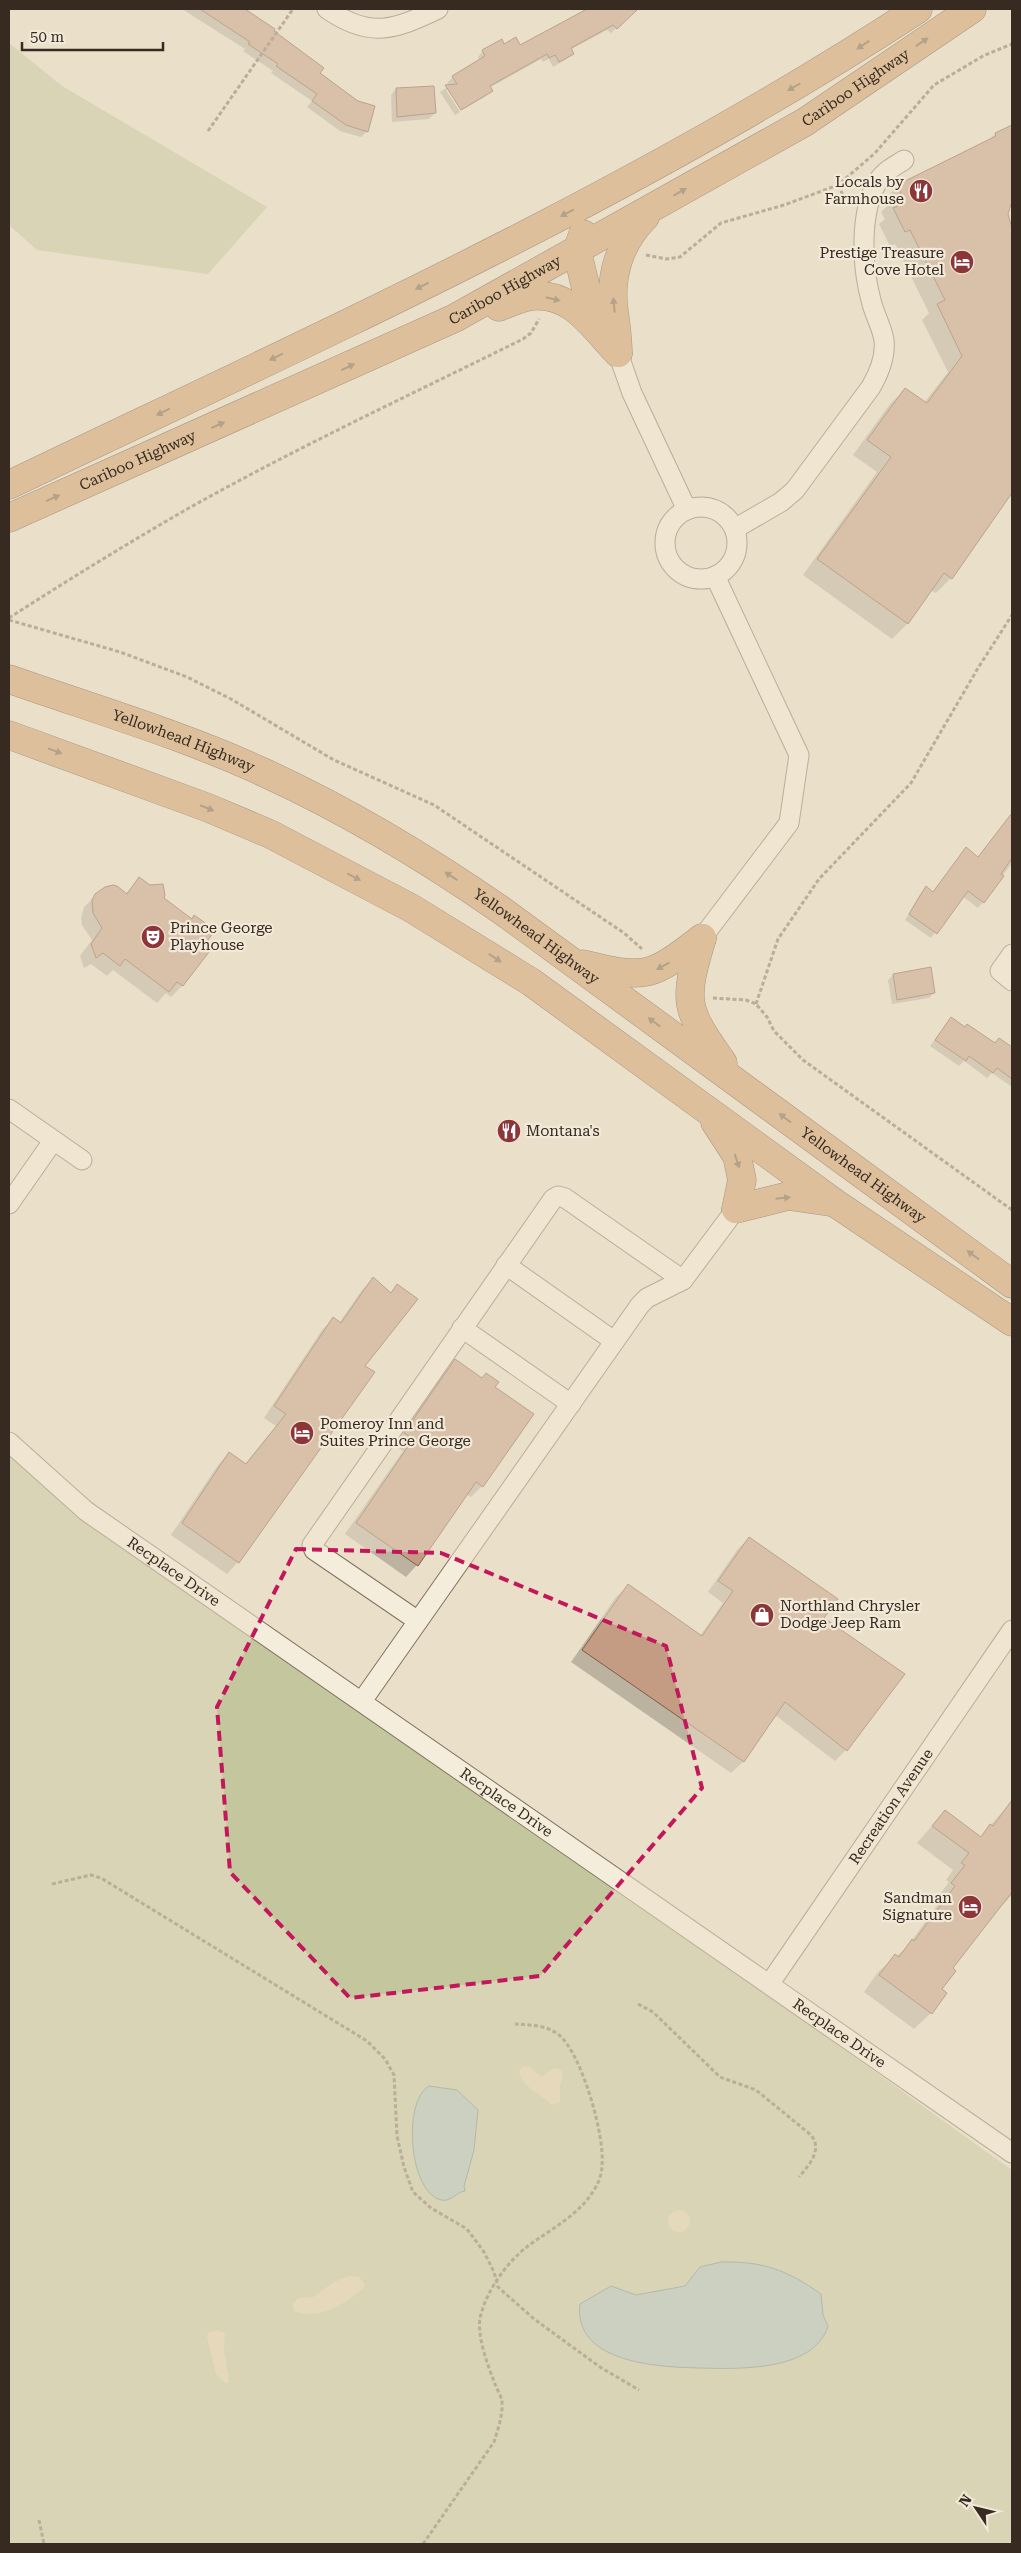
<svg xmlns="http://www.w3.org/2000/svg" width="1021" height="2553" font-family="'Roboto Serif',serif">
	<rect width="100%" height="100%" fill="#eadfc9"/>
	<path fill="#c4c79e" d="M9,43l53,43 205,121 -59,67 -171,-24 -28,-25z
		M9,1451l1003,719v374h-1003z"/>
	<path fill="#e3d1a9" d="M523,2066l7,1 11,10 13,-9 7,2 2,5 -3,10v17l-8,3c-13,-13 -29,-16 -33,-34z
		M668 2221a11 11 0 1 1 22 0a11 11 0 1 1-22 0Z
		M349,2276l10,1 5,6v4c-18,18 -46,33 -70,24l-1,-7 5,-6 15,-1 21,-15z
		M216,2330l9,3 -1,18 5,31 -3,2 -10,-10 -9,-37 1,-4z"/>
	<path fill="#a9bfb7" stroke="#718c84" d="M429,2086l28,4 21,20 -4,40 -10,36 1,5c-9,1 -13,11 -24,9 -32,-7 -39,-99 -12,-114z
		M721,2262c42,-1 66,8 100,32l2,21 5,11c-14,46 -91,43 -129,42 -41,-1 -126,-5 -119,-64l31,-18 25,9 49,-9 15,-19z"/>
	<path fill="#0003" d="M182,9h61l31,20 -2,2 47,43 48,57 -6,6 -21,-6 -33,-24 5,-6 -41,-28 2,-2 -30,-20 2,-2z
		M589,9h48l-26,24 -4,-3 -37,20 2,4 -5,5 -14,8 -4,-8 -6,3 -2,-3 -52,29 2,3 -5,5 -24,14 -13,-20h-3l14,22 -5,3 -15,-23 9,-6 -2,-3 6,-6 27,-16 -2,-4 5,-6 21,-5 16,1z
		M396,89l39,24 -6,6 -37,3 -1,-27z
		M1012,126v76l-2,1 -3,11 3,14 2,2v261l-61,87 -15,15 -5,-3 -24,34 -15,15 -89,-64 74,-103 -24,-17 37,-51 15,-15 19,14 24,-31 -26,-52 7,-7 -34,-69 -5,2 -11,-22 6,-5 -4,-7 5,-5 -3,-6 15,-15 89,-44 8,-8z
		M1012,809v54l-29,39 -5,6 -16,-12 -31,42 -26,-18 15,-26 6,-6 6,5 34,-44 12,9 34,-45 -2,-1z
		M140,879l22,19 39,49 -18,38 -12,12 -5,-4 -9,10 -44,-33 -6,6 -16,-12 -7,4 -4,-12 12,-16 -10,-15 -1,-7 3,-11 17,-16 24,3z
		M893,975l41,18 -5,5 -37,6 -4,-24z
		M951,1019l44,25 4,-5 13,9v39l-20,-14 -5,5 -23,-17 -5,5 -29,-20z
		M373,1279l17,14 7,-7 -34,81 -125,195 -11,12 -56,-39 47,-70 11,-12 16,11 31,-38 -12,-8 58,-88 11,-11 6,4 23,-33z
		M455,1361l38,27 -11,98 -11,11 -5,-3 -49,71 -11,12 -61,-43 58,-83 -9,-6 50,-73z
		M749,1538l74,81 23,131 -11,11 -60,-46 -32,47 -12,11 -160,-111 45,-65 12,-11 72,50 23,-33 -15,-11 29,-42z
		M1012,1801v94l-30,32 -31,42 -20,44 -17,16 -50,-37 14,-20 29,-25 32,-44 -3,-3 13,-18 -3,-2 7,-10 -36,-27 28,-32 35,26z"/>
	<path fill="#c49b83" stroke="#815c48" d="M200,9h45l30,20 -1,2 50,37 -4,5 38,28 17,5 -7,26 -22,-7 -34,-24 5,-7 -41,-28 2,-2 -30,-20 2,-2z
		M587,9h51l-21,20 -4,-4 -42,23 3,6 -15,8 -4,-7 -6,3 -2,-4 -57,32 3,5 -32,19 -16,-25 12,-1 -5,-8 33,-20 -3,-6 20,-11 2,5 12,-7 4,8z
		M434,86l2,27 -39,4 -1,-29z
		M1012,125v76l-4,13 4,14v265l-60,86 -8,-6 -36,51 -91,-65 74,-102 -24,-17 38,-52 22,15 35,-47 -25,-52 8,-4 -35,-70 -5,2 -12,-24 7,-3 -4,-9 5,-3 -4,-8 99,-49 -1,-3z
		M1012,813v45l-11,16 3,2 -20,27 -16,-12 -31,43 -28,-20 17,-28 7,6 33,-45 12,10z
		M139,877l11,8 13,-1 2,11 -1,3 28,21 2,-4 21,15 -12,17 6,5 -26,34 -6,-4 -8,10 -44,-33 -5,7 -17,-13 -7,5 -5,-14 11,-16 -9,-15 -1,-13 3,-6 10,-7 8,-2 4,1 10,8z
		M931,967l4,26 -38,7 -4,-26z
		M951,1017l14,10 2,-3 28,19 4,-5 13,9v32l-15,-11 -4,5 -24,-17 -3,5 -31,-21z
		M373,1277l18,16 6,-9 21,15 -53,67 10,6 -136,191 -57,-40 47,-71 17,12 40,-50 -12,-8 59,-89 8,6z
		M455,1359l27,19 4,-5 13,9 -4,5 39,27 -51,73 -7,-5 -58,84 -62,-43 57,-84 -9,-6z
		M749,1537l89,62 -14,19 81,56 -58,77 -62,-49 -41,60 -162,-112 46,-66 74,52 31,-45 -15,-10z
		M1012,1800v92l-59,76 3,3 -14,18 5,4 -15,21 -53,-39 16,-21 4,3 13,-18 2,2 41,-55 -4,-3 14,-18 -4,-2 8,-10 -37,-27 13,-16 36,27 9,-13 3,2z"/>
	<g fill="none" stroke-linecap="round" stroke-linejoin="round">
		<g stroke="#84725f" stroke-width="21">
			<g id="minor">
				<path d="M327,9c43,30 67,21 111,0"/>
				<path d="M618,353l14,40 55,117"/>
				<circle cx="701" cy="543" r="36"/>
				<path d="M736,528l45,-26 14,-12 76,-103c8,-14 15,-30 13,-47 -2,-13 -10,-26 -13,-40 -9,-33 -12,-88 7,-119 6,-10 17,-15 26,-21"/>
				<path d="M702,938l87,-115 10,-68 -84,-179"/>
				<path d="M1012,954l-12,17 12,10"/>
				<path d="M9,1109l73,51"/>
				<path d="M9,1204l44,-63"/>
				<path d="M506,1265l108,76"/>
				<path d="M462,1328l109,76"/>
				<path id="s1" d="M9,1442l77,69 926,642"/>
				<path d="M418,1621l-104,-71 -2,-5 241,-346 5,-3 7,2 118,82"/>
				<path d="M362,1701l278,-396 7,-7 36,-18 53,-71"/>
				<path id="s2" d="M770,1983l242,-353"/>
			</g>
		</g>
		<g stroke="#534133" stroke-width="29">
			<g id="highway">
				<path d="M583,234l-6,17 18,75"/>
				<path d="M499,307c10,-4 23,-10 33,-11 41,-4 61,32 86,57"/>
				<path d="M618,353c0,-15 -2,-27 -4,-42 -5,-35 6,-69 31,-94"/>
				<path d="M9,485c308,-148 622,-288 909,-476"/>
				<path id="s3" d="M9,518l446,-200 350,-196 167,-113"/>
				<path id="s4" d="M9,679c85,30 174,56 256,94 83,38 161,85 236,137l511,374"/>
				<path d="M9,735l197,72 64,27 141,74 120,74 304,221 177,119"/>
				<path d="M702,938c-19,64 -18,70 21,125"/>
				<path d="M583,964c64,16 68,13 119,-26"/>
				<path d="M715,1122l22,34 5,24 -6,29"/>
				<path d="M736,1209l52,-13 42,6"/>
			</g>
		</g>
		<path stroke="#84725f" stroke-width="3" stroke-dasharray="4 2.5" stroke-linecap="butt" d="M208,131l85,-122
			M838,185l8,16 5,4
			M646,255l20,4 14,-2 41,-34 63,-18 54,-20 37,-32 59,-68 49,-29 29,-12
			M9,618c59,-38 119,-75 180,-110 109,-61 223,-114 334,-169l8,-6 8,-14
			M9,620l111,32 67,25 44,22 103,61 100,45 190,128 18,16
			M713,998l33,2 10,4 11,13 7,14 29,29 209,150
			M756,1004l22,-65 41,-60 92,-96 67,-115 34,-53
			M52,1884l39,-9 10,3 266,163 18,18 9,16 3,61 7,31 9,25 18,16 36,21 17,23 10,20 4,15 36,32 66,48 39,23
			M638,2004l15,8 67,65 36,13 55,45c12,15 -2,30 -12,42
			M39,2520l5,24
			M423,2544l71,-102c4,-13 9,-27 8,-41 -1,-5 -5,-12 -7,-17 -7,-18 -18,-47 -15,-66 6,-27 27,-56 48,-72 23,-17 51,-31 66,-56 5,-8 8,-16 8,-25 3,-29 -20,-111 -43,-130 -12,-10 -29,-10 -44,-11"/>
		<use href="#minor" stroke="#f5eddb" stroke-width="19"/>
		<use href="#highway" stroke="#cf9b64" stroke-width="28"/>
	</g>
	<defs><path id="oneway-solid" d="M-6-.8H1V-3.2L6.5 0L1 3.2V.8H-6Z" transform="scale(1.25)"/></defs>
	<g fill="#74583c">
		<use href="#oneway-solid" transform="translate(922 42) rotate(-34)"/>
		<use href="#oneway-solid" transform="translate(863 45) rotate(147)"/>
		<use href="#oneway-solid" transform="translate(794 87) rotate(150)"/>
		<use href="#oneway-solid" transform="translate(680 192) rotate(-29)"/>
		<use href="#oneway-solid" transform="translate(567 213) rotate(153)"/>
		<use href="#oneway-solid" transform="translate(422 286) rotate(154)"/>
		<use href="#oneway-solid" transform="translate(553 299) rotate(13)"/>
		<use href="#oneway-solid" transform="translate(614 305) rotate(-95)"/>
		<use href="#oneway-solid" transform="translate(276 357) rotate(154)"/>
		<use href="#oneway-solid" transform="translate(348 367) rotate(-25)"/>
		<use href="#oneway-solid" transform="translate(163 412) rotate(154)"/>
		<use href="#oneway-solid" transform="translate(218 425) rotate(-24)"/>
		<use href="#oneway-solid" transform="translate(53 498) rotate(-24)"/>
		<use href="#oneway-solid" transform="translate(55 751) rotate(20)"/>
		<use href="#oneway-solid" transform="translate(207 808) rotate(22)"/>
		<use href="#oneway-solid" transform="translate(451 876) rotate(-147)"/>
		<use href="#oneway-solid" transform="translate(354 877) rotate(28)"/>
		<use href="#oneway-solid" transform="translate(495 958) rotate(33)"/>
		<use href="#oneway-solid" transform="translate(663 966) rotate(151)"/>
		<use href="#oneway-solid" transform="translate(654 1022) rotate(-144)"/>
		<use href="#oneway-solid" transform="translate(785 1118) rotate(-143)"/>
		<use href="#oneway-solid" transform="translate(737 1161) rotate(72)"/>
		<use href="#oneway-solid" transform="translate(783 1198) rotate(-6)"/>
		<use href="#oneway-solid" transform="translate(973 1255) rotate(-144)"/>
	</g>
	<path d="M0 0H1021V2553H0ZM296,1549l145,4 225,93 36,142 -162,188 -190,22 -120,-126 -13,-165z" fill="#eadfc9" fill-opacity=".55" fill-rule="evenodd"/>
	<path fill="none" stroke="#c2185b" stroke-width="4" stroke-dasharray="10 6" stroke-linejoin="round" d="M296,1549l145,4 225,93 36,142 -162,188 -190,22 -120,-126 -13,-165z"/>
	<defs>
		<g id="restaurant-disc" transform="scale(1.25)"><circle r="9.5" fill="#8d363a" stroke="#f2e9d8"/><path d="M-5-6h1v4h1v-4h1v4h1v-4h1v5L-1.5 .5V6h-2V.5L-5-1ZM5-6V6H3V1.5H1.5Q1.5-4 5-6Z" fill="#fff"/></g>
		<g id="hotel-disc" transform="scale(1.25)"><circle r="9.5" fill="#8d363a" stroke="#f2e9d8"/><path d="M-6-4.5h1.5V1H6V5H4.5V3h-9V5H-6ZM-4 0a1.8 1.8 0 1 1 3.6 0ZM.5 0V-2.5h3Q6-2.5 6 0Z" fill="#fff"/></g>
		<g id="theatre-disc" transform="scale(1.25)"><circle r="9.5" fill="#8d363a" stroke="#f2e9d8"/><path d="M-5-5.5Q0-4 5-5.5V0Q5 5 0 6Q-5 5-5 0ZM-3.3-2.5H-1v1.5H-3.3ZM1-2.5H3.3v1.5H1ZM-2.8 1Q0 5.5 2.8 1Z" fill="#fff"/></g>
		<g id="shop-disc" transform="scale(1.25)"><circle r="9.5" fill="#8d363a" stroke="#f2e9d8"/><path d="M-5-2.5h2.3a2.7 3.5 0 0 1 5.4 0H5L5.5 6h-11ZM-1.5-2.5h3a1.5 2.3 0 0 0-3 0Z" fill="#fff"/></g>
	</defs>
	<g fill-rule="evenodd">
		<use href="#restaurant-disc" x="921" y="191"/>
		<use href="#hotel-disc" x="962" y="262"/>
		<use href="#theatre-disc" x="153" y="937"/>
		<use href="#restaurant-disc" x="509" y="1131"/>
		<use href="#hotel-disc" x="302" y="1433"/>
		<use href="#shop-disc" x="762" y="1615"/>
		<use href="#hotel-disc" x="970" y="1907"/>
	</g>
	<g text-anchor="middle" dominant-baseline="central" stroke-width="4.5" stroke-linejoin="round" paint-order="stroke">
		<g font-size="15" fill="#372b21" stroke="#f2e9d8">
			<text stroke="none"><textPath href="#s3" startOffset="951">Cariboo Highway</textPath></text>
			<text stroke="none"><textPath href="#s3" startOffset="546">Cariboo Highway</textPath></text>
			<text stroke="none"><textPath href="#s3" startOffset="141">Cariboo Highway</textPath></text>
			<text stroke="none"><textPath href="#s4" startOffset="185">Yellowhead Highway</textPath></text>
			<text stroke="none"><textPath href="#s4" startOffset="590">Yellowhead Highway</textPath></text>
			<text stroke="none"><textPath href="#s4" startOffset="995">Yellowhead Highway</textPath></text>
			<text stroke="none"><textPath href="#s1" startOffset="210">Recplace Drive</textPath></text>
			<text stroke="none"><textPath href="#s1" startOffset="615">Recplace Drive</textPath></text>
			<text stroke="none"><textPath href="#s2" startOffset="214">Recreation Avenue</textPath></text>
			<text stroke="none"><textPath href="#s1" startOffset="1020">Recplace Drive</textPath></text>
		</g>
		<g font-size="15" fill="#372b21" stroke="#f2e9d8" text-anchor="start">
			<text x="904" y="182" text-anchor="end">Locals by<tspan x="904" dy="17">Farmhouse</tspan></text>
			<text x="944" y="253" text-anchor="end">Prestige Treasure<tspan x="944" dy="17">Cove Hotel</tspan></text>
			<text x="170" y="928">Prince George<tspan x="170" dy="17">Playhouse</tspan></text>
			<text x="526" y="1131">Montana's</text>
			<text x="320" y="1424">Pomeroy Inn and<tspan x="320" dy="17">Suites Prince George</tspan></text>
			<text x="780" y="1606">Northland Chrysler<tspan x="780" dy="17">Dodge Jeep Ram</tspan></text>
			<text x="952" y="1898" text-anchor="end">Sandman<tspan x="952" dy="17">Signature</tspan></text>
		</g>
	</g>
	<rect width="1021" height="2553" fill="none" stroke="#372b21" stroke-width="20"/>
	<g transform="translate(976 2508) rotate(305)" stroke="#f2e9d8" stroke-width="4" paint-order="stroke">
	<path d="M0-4L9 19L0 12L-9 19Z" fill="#372b21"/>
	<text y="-8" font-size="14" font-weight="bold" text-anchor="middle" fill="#372b21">N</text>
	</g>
	<path d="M22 42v8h141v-8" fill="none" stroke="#372b21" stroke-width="2.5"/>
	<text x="30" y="42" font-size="15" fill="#372b21" stroke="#f2e9d8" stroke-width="4" paint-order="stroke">50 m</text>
</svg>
